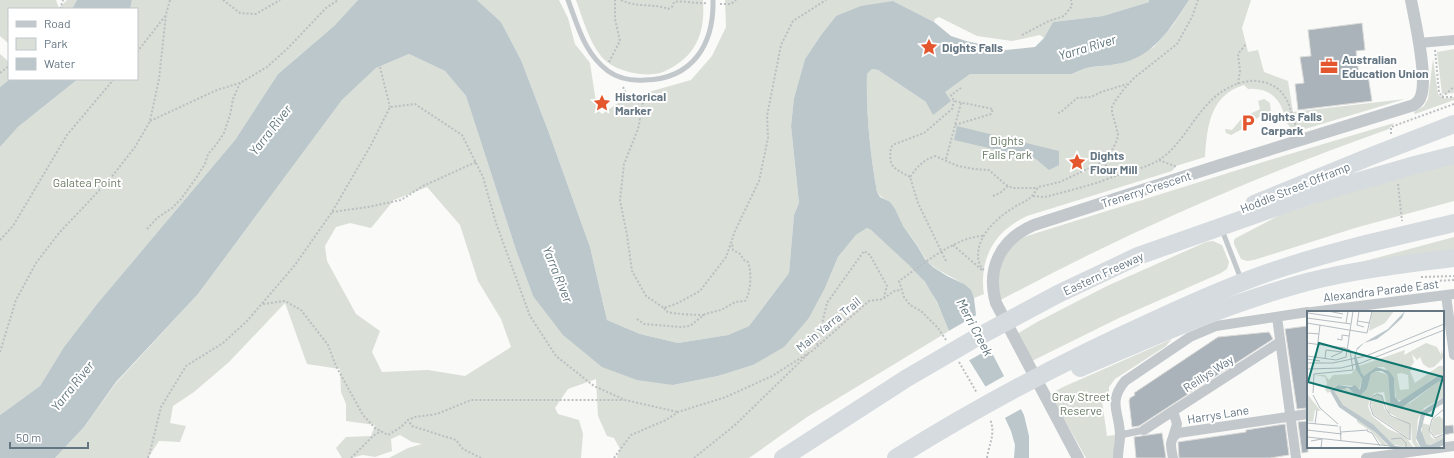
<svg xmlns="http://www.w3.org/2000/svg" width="1454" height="458" font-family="Barlow,sans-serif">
	<rect width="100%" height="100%" fill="#fafaf8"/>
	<path fill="#dadfd7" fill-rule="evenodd" d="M0,0h56l3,8 8,-8h10l-5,9h-63v35l-9,-8z
		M132,0h226l-24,26 -56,48 -43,66 -138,164 -33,43 -24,39 -40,29v-268l18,-20 60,-48h59v-70h-7z
		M477,0h82l9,18 7,26 15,19 7,46 5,5 22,-15 67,-19 21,-24 14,-29 -1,-27h424v2l-46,14 -50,6 -9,16 -4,-3 -28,6 -35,-5 -38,-19 -4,2 -1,3 -41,-21 -57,15 -15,19 -16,24 -11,39 -3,28 8,77 -5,12 -5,58 -40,53 -21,9 -50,8 -38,-9 -33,-14 -17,-73 -41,-114 -28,-73 -20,-38z
		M576,0h127c1,16 0,33 -9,47 -6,11 -22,22 -34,26 -16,4 -40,-1 -53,-11 -16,-13 -24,-43 -31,-62z
		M1189,0h62l-9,28 6,24 10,-2 6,22 24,9 5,31 112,-13 -110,33c-3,-3 -8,-8 -10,-12 -1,-3 -1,-7 -2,-9 -5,-16 -19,-24 -35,-22l-4,-4c-34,10 -37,42 -39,72l-29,9 -4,5 -145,45c-27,13 -43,33 -44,63 0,5 0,10 1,15l-10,4c-7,-17 -26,-21 -40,-31 -8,-6 -12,-13 -17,-22 -4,-7 -10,-13 -15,-20 -3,-5 -4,-11 -8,-16 -4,-8 -12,-10 -17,-17 -7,-39 -11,-79 -10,-118l5,-5 6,1 48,32 18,-10 26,-18h102l14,-6 32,-4 36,-17 19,-22z
		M1454,49v44l-12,1 -5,-42z
		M0,54l9,8 1,17 -10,8z
		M409,54l36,17 21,25 50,154 17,46 140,89 45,-9 35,-11 56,-47 16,-30 13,-31 18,-22 11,-7 4,2c17,16 42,34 55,54 10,14 16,30 23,47l-142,86 -58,41h-132l3,-9 -6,-11 -7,-2 -9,-20 -2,-37 -28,10 -13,19 3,6 21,6 4,14 -2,24h-192l19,-10 14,-4 -10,-2 -12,-7 -9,4 1,12 -17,6 -12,-2 -12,3h-9l-6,-10 10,-11 25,-1 4,-11 -29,-4v-17l-5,-12 -1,-23 -33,-5 -22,-61 -56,59 -35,30 -21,14 -3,17 16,3 -6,16 -21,-1 -11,17h-93l29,-31 32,-44 82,-89 144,-194 34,-32zM427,187l33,38 18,56 23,38 10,28 -46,29 -37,-6 -46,2 -10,-20 8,-21 -24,-17 -29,-53 -2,-15 11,-19 14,-4 21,5 23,-28z
		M1433,59l5,35c4,6 10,4 16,3v3l-39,14 -1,-2 10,-6 4,-7z
		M1264,99l6,4 1,9 -3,3 -8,1 -14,11 -15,8 -5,-2 -1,-4 7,1 10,-12 18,-9 -2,-8z
		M1394,123l-5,6c-133,47 -266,105 -390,172l-3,-12 3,-23 15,-24 13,-6 246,-77z
		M1454,162v39l-99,27 -101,32 -7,1 -6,-2 -7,-15v-4l2,-2 46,-24 78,-26z
		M1454,237v18l-104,10z
		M1213,241l9,4 7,17 -2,7 -6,4 -102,45 -87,43 -15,-27 20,-12 70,-36 99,-44z
		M1172,339l-6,7 -51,33 -6,8v6l-8,1 6,42 8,-1v23h-29l-36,-64 13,-7z"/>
	<path fill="#bbc7cb" d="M77,0h55l-2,9h-58z
		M358,0h119l24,22 20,38 28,73 41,114 17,73 33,14 38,9 50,-8 21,-9 40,-53 5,-58 5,-12 -8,-77 3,-28 11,-39 16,-24 15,-19 25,-10 32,-5 41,21 17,14 15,5 40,9 29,-3 9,-9 9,-16 50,-6 46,-14v-2h40c-19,29 -35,57 -72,64 -10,2 -21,2 -31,4 -5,2 -10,4 -14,6h-102l-25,18 6,9 -18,14 -7,-13 -48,-32 -6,-1 -5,5c-1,39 3,79 10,118l3,5 10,5 5,7 8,17 13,18 9,15 8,8 14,9 17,8 7,6 3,8 2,17 14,34 34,66 5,21v22h-15l1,-13 -4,-14 -6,-13 -36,-58 -20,-29 -12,-29 -12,-20 -16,-17 -38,-35 -4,-2 -11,7 -18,22 -13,31 -16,30 -25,29 -31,18 -35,11 -45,9 -36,-5 -35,-13 -39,-32 -30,-39 -17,-46 -50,-154 -21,-25 -36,-17 -33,14 -34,32 -144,194 -82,88 -32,45 -29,31h-55v-43l40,-29 24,-39 33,-43 138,-164 43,-66 56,-48z
		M10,79h68l-60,48 -18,20v-60z
		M957,126l102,25v14l-10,5 -13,-11 -82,-19z"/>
	<path fill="#fafaf8" d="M978,314l13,34 -23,13 -21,-29z
		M1006,375l17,33 -20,11 -20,-31z"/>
	<path fill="#aab3b9" stroke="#dcdcda" d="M1362,23l3,27 -9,1 3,25 9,-1 4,26 -74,9 -3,-26 9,-1 -4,-26 11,-1 -3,-26z
		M1307,326l1,82 -11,1 -12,-80z
		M1269,332l4,7 -134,87 -7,1 -3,-26 1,-3 5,-3 -1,-2 84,-56z
		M1308,421v31l-6,1 -4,-31z
		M1285,424l4,31 -19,3h-91l-1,-16 68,-10v-2z
		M1453,425l1,8 -11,2v-9z
		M1162,433l4,25h-30l-2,-21z"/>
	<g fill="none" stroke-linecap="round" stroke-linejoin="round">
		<path stroke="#bbbfc2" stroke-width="2" stroke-dasharray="2 2" stroke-linecap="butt" d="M223,0l17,13 16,1 24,-14
			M621,0c15,8 33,3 47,9l4,-2 2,-5c8,-2 21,2 32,1
			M720,4h11l5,-4
			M60,9l3,-9
			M1022,35l27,-14 15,-5 8,-10 -1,-6
			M1435,50l4,42 3,5h12
			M137,52l29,-37
			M609,62l11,-21 -5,-22v-19
			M380,67l10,40
			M0,73l9,-7
			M1238,84l2,-13 -2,-17 8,-10
			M623,87l5,10 16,1 -6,31 -14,35 -4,36 7,35 5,36 14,25 18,12 14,-5 22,-12 26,-34 9,-26 24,-50 9,-43 -1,-22 14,-71 12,-24 33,-21
			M1442,97l12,-10
			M1058,113l3,-1 16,-14 14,-1 10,-5 26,-8
			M150,121l67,-31 23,-7 27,-16 21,-19 38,-40 12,-8
			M955,125l36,-11 2,-5 -39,-8 -3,-6 10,-7
			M1391,134v-7l63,-23
			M946,159l15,-56
			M1159,160l18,7
			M1102,162l16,13
			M910,177c-16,-9 -22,-9 -19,-30l4,-3 29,-11 28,-24 2,-8
			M1398,184l4,37
			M993,196l7,-3 8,-7
			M1033,196l11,1 5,-1c15,-4 31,-8 47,-13 7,-2 15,-6 23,-8 13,-4 28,-8 40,-15 28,-18 38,-57 71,-73 8,-4 18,-7 27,-6 11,1 22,6 28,16 6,9 7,22 13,33
			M332,212l36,-5 33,-7 22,-14 53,-24
			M147,229l10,-11 15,-10 9,-9 15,-21 9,-14 3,-10 8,-9 8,-12 6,-18 3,-16 7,-16
			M0,240l13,-14 54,-91 47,-56
			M953,245l29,25
			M946,261l-28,-58 -8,-26c7,-10 13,-17 25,-21l23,10 16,3 15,1 17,15 7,3h25
			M984,270c-5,-4 -6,-10 -6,-16 1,-20 19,-36 35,-46 12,-8 17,-6 25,-21l22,-5 42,-20 8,-7 7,-15 1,-6 -6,-22v-5l3,-6 9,-12 10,-11 43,-34 15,-27 6,-17
			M1421,277l33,-1
			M1435,287l-1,-6 20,-1
			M263,304l22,-3 16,9 27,35 8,21 27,49 12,13 13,7 13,-8 7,-7
			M664,308c2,2 1,3 4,4 5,2 30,3 36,3
			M637,319l7,5 36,3 10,-1 15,-12 16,-4 14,-8 10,-1c6,-9 7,-29 3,-39l-4,-2 -4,-6 -7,-4 -1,-8
			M946,340l-8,-12 -17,-17 -11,-6 -6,-8 -5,-16c22,-15 57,-45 85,-45
			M817,345l10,-42 37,-52 6,4 17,31 -3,11
			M0,352l16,-52 20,-37 23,-30 51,-54 25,-32 15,-26 9,-42 7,-65 4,-14
			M959,362l18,31
			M148,458l2,-6 11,-45 25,-41 37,-23 24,-22 48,-56 37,-53 39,-67 19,-38 25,-3 47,31 21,42 13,46 34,93 26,40 38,30 31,14 53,12
			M351,458l22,-22 8,-5
			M481,458l-18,-9 -7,-9 -44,-14 -4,-6 7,-3 22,-3 34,-14h153
			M614,458l17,-23 35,-15 12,-8 48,-15 46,-21 40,-25 57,-50 14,-2 11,-8 7,-1
			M694,458l41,-33 73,-71
			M987,458c2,-14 9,-25 3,-39"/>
		<path stroke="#c3c8cc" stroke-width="5" d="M568,0c10,26 16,53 40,71 11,8 23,10 37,9 48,-1 69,-36 68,-80
			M1222,230l19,49"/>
		<path stroke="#c3c8cc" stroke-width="7" d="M1120,435l24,-5"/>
		<path stroke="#c3c8cc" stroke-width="10" d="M1419,43l35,-3
			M1446,295l8,60
			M1312,312l142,-18
			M1277,317l19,141
			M1144,430l29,-19
			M1173,437l4,-13 -4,-13 107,-69
			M1118,458c0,-8 2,-15 2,-22 0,-24 -13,-33 5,-55l65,-44 26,-11 92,-14
			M1173,458c-2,-11 -5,-18 5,-25l130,-19
			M1366,458l88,-12"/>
		<path stroke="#c3c8cc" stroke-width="12" d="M1078,458l-82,-155c-10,-35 5,-64 38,-78l183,-59 197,-61c3,-2 6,-5 7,-9 7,-19 -6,-75 -10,-96"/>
		<path stroke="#d6dbdf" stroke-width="18" d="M1254,204l115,-47 85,-33
			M1080,368c74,-32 149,-65 227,-86 48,-12 98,-18 147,-24
			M783,458l124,-80 67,-39 84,-45 80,-38 173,-61 104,-30 39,-10
			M896,458c83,-52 170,-98 259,-138 43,-20 86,-39 130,-53 56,-18 113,-31 169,-44"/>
	</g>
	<defs>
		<g id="sight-bare" transform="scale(1.38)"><path d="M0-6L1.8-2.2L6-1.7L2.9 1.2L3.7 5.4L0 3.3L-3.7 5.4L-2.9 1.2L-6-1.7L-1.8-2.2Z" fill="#e4572e" stroke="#fff" stroke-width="2.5" paint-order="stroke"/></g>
		<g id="office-bare" transform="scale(1.38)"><path d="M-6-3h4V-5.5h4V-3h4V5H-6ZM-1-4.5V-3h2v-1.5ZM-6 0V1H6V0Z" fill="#e4572e" stroke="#fff" stroke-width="2.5" paint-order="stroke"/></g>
		<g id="parking-bare" transform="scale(1.38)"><path d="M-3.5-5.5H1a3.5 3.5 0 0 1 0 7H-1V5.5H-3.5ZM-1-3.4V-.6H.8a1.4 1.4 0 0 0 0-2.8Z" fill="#e4572e" stroke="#fff" stroke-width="2.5" paint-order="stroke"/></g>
	</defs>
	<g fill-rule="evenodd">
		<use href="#sight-bare" x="929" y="47"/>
		<use href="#office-bare" x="1329" y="66"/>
		<use href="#sight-bare" x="602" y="103"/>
		<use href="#parking-bare" x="1248" y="123"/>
		<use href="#sight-bare" x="1077" y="162"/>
	</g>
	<g text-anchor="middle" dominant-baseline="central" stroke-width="4" stroke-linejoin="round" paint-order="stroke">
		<g font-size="12" font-weight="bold" fill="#657683" stroke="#fff" text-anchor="start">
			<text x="942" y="47">Dights Falls</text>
			<text x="1342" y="59">Australian<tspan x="1342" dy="14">Education Union</tspan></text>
			<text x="615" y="96">Historical<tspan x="615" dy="14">Marker</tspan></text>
			<text x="1261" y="116">Dights Falls<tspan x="1261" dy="14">Carpark</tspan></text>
			<text x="1090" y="155">Dights<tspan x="1090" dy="14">Flour Mill</tspan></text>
		</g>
		<g font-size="12" fill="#687a64" stroke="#fff">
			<text x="1007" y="140">Dights<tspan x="1007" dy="14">Falls Park</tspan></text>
			<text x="87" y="182">Galatea Point</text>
			<text x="1081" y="396">Gray Street<tspan x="1081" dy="14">Reserve</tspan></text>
		</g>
		<g font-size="12" fill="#657683" stroke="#fff">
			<text transform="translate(1295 187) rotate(-22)">Hoddle Street Offramp</text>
			<text transform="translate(1146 189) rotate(-18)">Trenerry Crescent</text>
			<text transform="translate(1103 273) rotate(-25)">Eastern Freeway</text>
			<text transform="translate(1381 290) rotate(-7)">Alexandra Parade East</text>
			<text transform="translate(828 324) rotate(-39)">Main Yarra Trail</text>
			<text transform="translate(1208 373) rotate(-33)">Reillys Way</text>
			<text transform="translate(1218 414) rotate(-9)">Harrys Lane</text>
		</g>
		<g font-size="13" font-style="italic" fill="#60757c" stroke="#fff">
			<text transform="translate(1087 47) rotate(-17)">Yarra River</text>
			<text transform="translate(270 130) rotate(-52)">Yarra River</text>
			<text transform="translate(558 274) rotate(68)">Yarra River</text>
			<text transform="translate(975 327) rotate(62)">Merri Creek</text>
			<text transform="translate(72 386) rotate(-51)">Yarra River</text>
		</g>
	</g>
	<g transform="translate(1307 311)">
		<rect width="137" height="137" fill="#fafaf8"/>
		<path d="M65,0h22l-9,12 -16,8zM119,32l11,4 4,8v-5l3,7 -10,10 -5,1 -6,-4 -3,-7 -3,3 -5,-6 2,8 -4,6 3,1 -3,2 5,12 24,-17h5v9l-9,2 -33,24 -6,-2 -2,-21 -10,-11h-8l-12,9 -4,-6 -1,-4 46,-16 -1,5zM94,62l7,2 1,14 -9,1 -3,-16zM49,57l6,11 -3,11 -3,-4 -19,-1 -9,8 -3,-3 2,-7 -2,-6 -10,-2h10l4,5 4,-5 18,-1zM69,60l12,4 2,27 7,6 13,-5 28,-21 6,-2v17l-20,11 -6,11 -2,22 5,7h-5l-4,-6 -1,-19 -1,16 -37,-25 -2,-11 3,-7 5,-2 3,2 2,12 7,9 12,4 -15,-9 -4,-20 -9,1 -4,4 -3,9 4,10 16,13 17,7 9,12 -20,-3 -21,-21 -30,-19 -10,-12 1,-4 10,-1 17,7 6,-6 4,-15zM0,83l14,17 -6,-1 -2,12 -6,-1zM132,105l5,4v10l-2,4 -8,2 -4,-7 3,-10zM50,107l18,14 12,13h-5l-10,-13 -15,-10zM115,112l7,2 2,12 3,2 10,-4v3l-13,7 -5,-1 -4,-5z" fill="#dadfd7" fill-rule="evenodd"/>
		<path d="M98,0l-3,7 -13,12 -12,9 -13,4 -7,7 -1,6 5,16 3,4 12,-9 13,4 5,7 1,19 4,5 40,-27h5v5l-6,2 -37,26 -7,-1 -4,-5 -2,-27 -6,-4h-6l-5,3 -4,15 -6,6h-5l-8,-7 -14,3 9,14 30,19 24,24h-6l-16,-16 -36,-25 -9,-16 8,-6 13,2 4,-2 5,5 2,-11 -6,-10 -2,-12 3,-9 5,-4 26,-15zM137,86v6l-19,12 -4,15 5,14 5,1 13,-7v7l-7,3h-16l-5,-10 5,-26z" fill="#bbc7cb"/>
		<path fill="none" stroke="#b5bdc2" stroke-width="1" d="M21,0l15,3M52,0l-2,14 7,2M1,2l34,5M0,7l44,6M50,10l13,2M0,12l60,10 5,-22M39,12l2,-12M0,22l12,1M30,28l5,1v-5l7,1M0,32l38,5M0,45l29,4 10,-3 7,-46M24,46l11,-5M9,47l4,-33M0,48l13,2M18,48l1,-9 16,2 1,-4M0,52h26l33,-7 78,-32M0,58l34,-1 20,-5 83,-33M6,82l1,-19 39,-4 -3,-20 -6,-2M70,83l5,2 4,13 5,7 19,8v16l-37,-25 -3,-10 2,-8zM6,84l7,13 18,16M137,98l-12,10 -3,11 6,8 9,-4M0,112l31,3M8,113l2,-14M33,115l1,15M0,119l35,4M60,120l5,2 8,13M34,121l27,-2M0,126l102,11M84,128l10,-1 5,5v4M4,130l11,-2 -1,9"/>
		<path fill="#0f766e" fill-opacity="0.15" stroke="#0f766e" stroke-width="2" d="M12,32l124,34 -11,39 -124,-34z"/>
		<rect width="137" height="137" fill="none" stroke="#657683" stroke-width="2"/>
	</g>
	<rect x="8" y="8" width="130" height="72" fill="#ffffff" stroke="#c1c8cd"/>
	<rect x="16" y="21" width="20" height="6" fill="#c3c8cc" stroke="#c1c8cd"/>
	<text x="44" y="28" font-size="12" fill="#657683">Road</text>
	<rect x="16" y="38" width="20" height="12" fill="#dadfd7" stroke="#c1c8cd"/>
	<text x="44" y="48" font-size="12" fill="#657683">Park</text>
	<rect x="16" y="58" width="20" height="12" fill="#bbc7cb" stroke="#c1c8cd"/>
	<text x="44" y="68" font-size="12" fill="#657683">Water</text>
	<path d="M10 442v6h78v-6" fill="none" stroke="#657683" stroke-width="2"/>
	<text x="16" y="442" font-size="12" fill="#657683" stroke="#ffffff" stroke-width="3" paint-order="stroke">50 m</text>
</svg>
